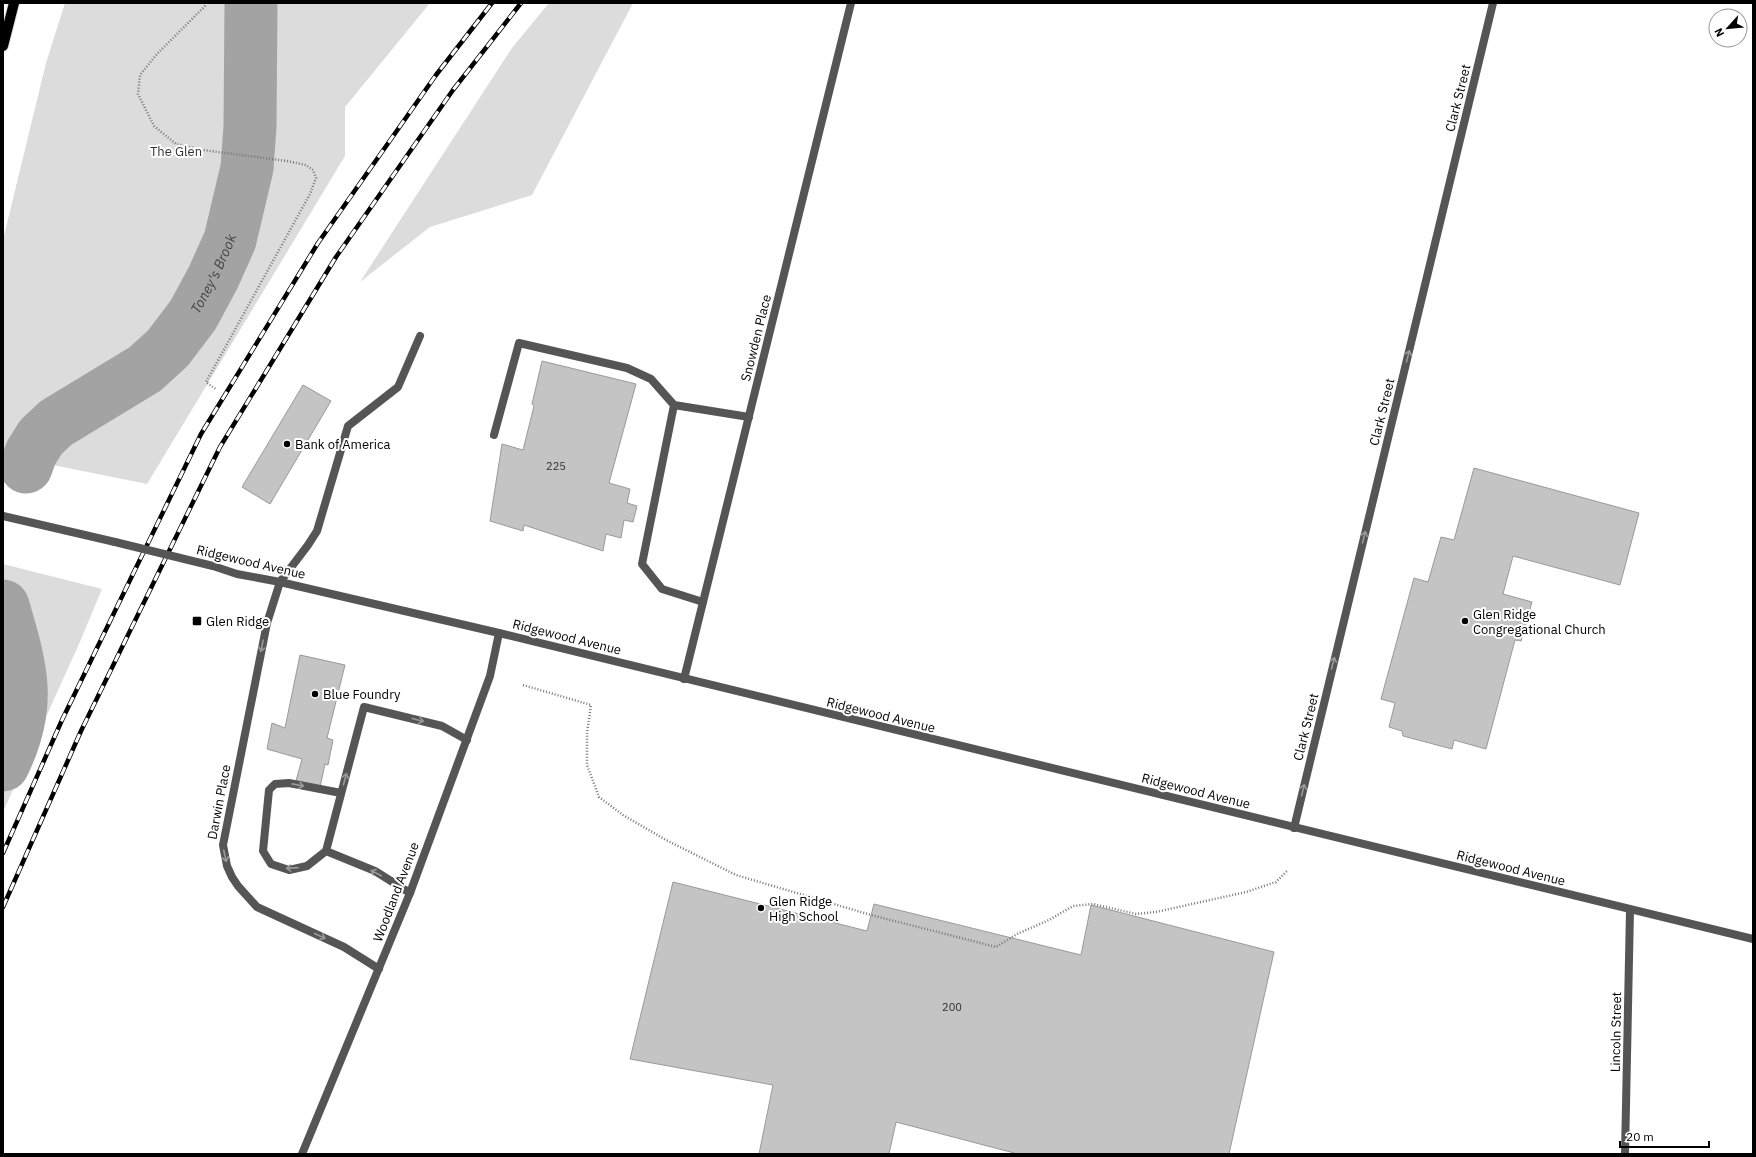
<svg xmlns="http://www.w3.org/2000/svg" width="1756" height="1157" font-family="'IBM Plex Sans',sans-serif">
	<rect width="100%" height="100%" fill="#fff"/>
	<path fill="#dcdcdc" d="M65,3h365l-85,104v49l-198,328 -144,-29v-215l43,-177z
		M549,3h84l-101,192 -102,32 -70,55 152,-234z
		M3,564l99,25 -23,55 -76,168z"/>
	<g fill="none" stroke-linecap="round" stroke-linejoin="round">
		<g stroke="#a3a3a3" stroke-width="53">
			<path id="s1" d="M26,467l5,-14 10,-16 15,-14 89,-54 23,-21 25,-33 20,-37 17,-38 17,-72 3,-42 1,-123"/>
			<path d="M3,606c18,62 30,98 0,159"/>
		</g>
	</g>
	<path fill="#c4c4c4" stroke="#999" d="M542,361l94,23 -27,99 21,6 -3,14 10,3 -4,16 -9,-2 -3,18 -15,-4 -3,17 -79,-26 -1,6 -33,-10 12,-77 21,6 11,-44 -2,-2z
		M303,385l28,16 -61,103 -28,-17z
		M1474,468l165,45 -19,72 -107,-29 -10,38 29,8 -11,39 -6,-1 -29,109 -32,-9 -2,9 -49,-13 -1,-5 -13,-4 6,-24 -14,-4 33,-121 14,4 13,-45 13,3z
		M300,655l45,10 -18,73 6,2 -5,25 -3,-1 -5,23 -24,-6 6,-22 -35,-10 5,-26 13,5z
		M673,882l194,49 7,-27 207,51 10,-50 183,47 -45,202h-211l-122,-32 -7,32h-130l14,-69 -143,-26z"/>
	<g fill="none" stroke-linecap="round" stroke-linejoin="round">
		<g stroke="#dbdbdb" stroke-width="12">
			<path id="primary" d="M3,46l11,-43"/>
		</g>
		<path stroke="#777" stroke-width="2.5" stroke-dasharray="1 2" stroke-linecap="butt" d="M206,3v2l-49,49 -17,21 -2,19 16,32 22,18 27,6 84,11 19,4 7,5 3,8 -6,16 -104,188 11,8
			M523,685l68,20 -4,28v32l12,32 24,18 43,25 70,35 135,40 125,32 21,-13 32,-14 24,-14 20,-2 43,10 20,-2 90,-20 30,-10 11,-11"/>
		<path stroke="#555" stroke-width="8" d="M494,435l25,-92 108,25 24,11 23,26
			M280,582l28,-37 9,-14 31,-105 50,-39 22,-51
			M703,602l-41,-13 -20,-25 32,-159 75,12
			M326,851l-19,15 -18,4 -18,-6 -8,-13 6,-61 6,-6 14,-1 52,10
			M410,893l-35,-22 -49,-20 38,-144 78,19 25,14"/>
		<path stroke="#555" stroke-width="8" d="M280,582l-13,41 -44,222 4,21 5,11 6,9 19,21 87,40 35,22
			M684,679l167,-676
			M1294,828l199,-825
			M302,1154l108,-261 80,-217 9,-43
			M1625,1154l5,-244"/>
		<path stroke="#555" stroke-width="8" d="M3,516l112,26
			M213,566l24,8 43,8 219,51 1254,306"/>
		<use href="#primary" stroke="#000" stroke-width="10"/>
		<g stroke="#000" stroke-width="4.5">
			<path id="rail" d="M3,853l59,-133 139,-286 117,-191 118,-168 56,-72
				M3,907l78,-176 139,-284 116,-190 117,-167 68,-87"/>
		</g>
		<use href="#rail" stroke="#fff" stroke-width="3" stroke-dasharray="9" stroke-linecap="butt"/>
		<path stroke="#555" stroke-width="8" d="M115,542l98,24"/>
	</g>
	<defs><path id="oneway-shaft" d="M-6 0H5M1.5-3L5.5 0L1.5 3" fill="none" stroke-width="1.6" stroke-linecap="round" stroke-linejoin="round"/></defs>
	<g stroke="#999">
		<use href="#oneway-shaft" transform="translate(1408 356) rotate(-76)"/>
		<use href="#oneway-shaft" transform="translate(1364 537) rotate(-76)"/>
		<use href="#oneway-shaft" transform="translate(262 646) rotate(101)"/>
		<use href="#oneway-shaft" transform="translate(1333 663) rotate(-76)"/>
		<use href="#oneway-shaft" transform="translate(418 720) rotate(14)"/>
		<use href="#oneway-shaft" transform="translate(345 779) rotate(-75)"/>
		<use href="#oneway-shaft" transform="translate(298 785) rotate(11)"/>
		<use href="#oneway-shaft" transform="translate(1303 790) rotate(-76)"/>
		<use href="#oneway-shaft" transform="translate(225 856) rotate(78)"/>
		<use href="#oneway-shaft" transform="translate(292 868) rotate(176)"/>
		<use href="#oneway-shaft" transform="translate(376 873) rotate(-152)"/>
		<use href="#oneway-shaft" transform="translate(320 936) rotate(25)"/>
	</g>
	<g fill="#000" stroke="#fff" stroke-width="1.5">
		<circle cx="287" cy="444" r="4"/>
		<rect x="192" y="616" width="10" height="10" rx="2"/>
		<circle cx="1465" cy="621" r="4"/>
		<circle cx="315" cy="694" r="4"/>
		<circle cx="761" cy="908" r="4"/>
	</g>
	<g text-anchor="middle" dominant-baseline="central" stroke-width="4" stroke-linejoin="round" paint-order="stroke">
		<g font-size="11" fill="#313131">
			<text x="556" y="466">225</text>
			<text x="952" y="1007">200</text>
		</g>
		<g font-size="13" fill="#000" stroke="#fff">
			<text transform="translate(1458 98) rotate(-76)">Clark Street</text>
			<text transform="translate(756 338) rotate(-76)">Snowden Place</text>
			<text transform="translate(1382 412) rotate(-76)">Clark Street</text>
			<text transform="translate(251 562) rotate(13)">Ridgewood Avenue</text>
			<text transform="translate(567 637) rotate(14)">Ridgewood Avenue</text>
			<text transform="translate(881 715) rotate(14)">Ridgewood Avenue</text>
			<text transform="translate(1306 727) rotate(-76)">Clark Street</text>
			<text transform="translate(1196 791) rotate(14)">Ridgewood Avenue</text>
			<text transform="translate(219 802) rotate(-79)">Darwin Place</text>
			<text transform="translate(1511 868) rotate(14)">Ridgewood Avenue</text>
			<text transform="translate(396 892) rotate(-69)">Woodland Avenue</text>
			<text transform="translate(1616 1032) rotate(-89)">Lincoln Street</text>
		</g>
		<g font-size="13" fill="#333" stroke="#fff">
			<text x="176" y="151">The Glen</text>
		</g>
		<g font-size="13" fill="#000" stroke="#fff" text-anchor="start">
			<text x="295" y="444">Bank of America</text>
			<text x="1473" y="614">Glen Ridge<tspan x="1473" dy="15">Congregational Church</tspan></text>
			<text x="206" y="621">Glen Ridge</text>
			<text x="323" y="694">Blue Foundry</text>
			<text x="769" y="901">Glen Ridge<tspan x="769" dy="15">High School</tspan></text>
		</g>
		<g font-size="14" font-style="italic" fill="#444" stroke="#fff">
			<text stroke="none"><textPath href="#s1" startOffset="277">Toney's Brook</textPath></text>
		</g>
	</g>
	<rect width="1756" height="1157" fill="none" stroke="#000000" stroke-width="8"/>
	<g transform="translate(1728 28) rotate(243)"><circle r="19" fill="#ffffff" stroke="#999999"/>
	<path d="M0-3L7 15L0 10L-7 15Z" fill="#000000"/>
	<text y="-6" font-size="11" font-weight="bold" text-anchor="middle" fill="#000000">N</text>
	</g>
	<path d="M1620 1141v6h89v-6" fill="none" stroke="#000000" stroke-width="2"/>
	<text x="1626" y="1141" font-size="12" fill="#000000" stroke="#ffffff" stroke-width="3" paint-order="stroke">20 m</text>
</svg>
